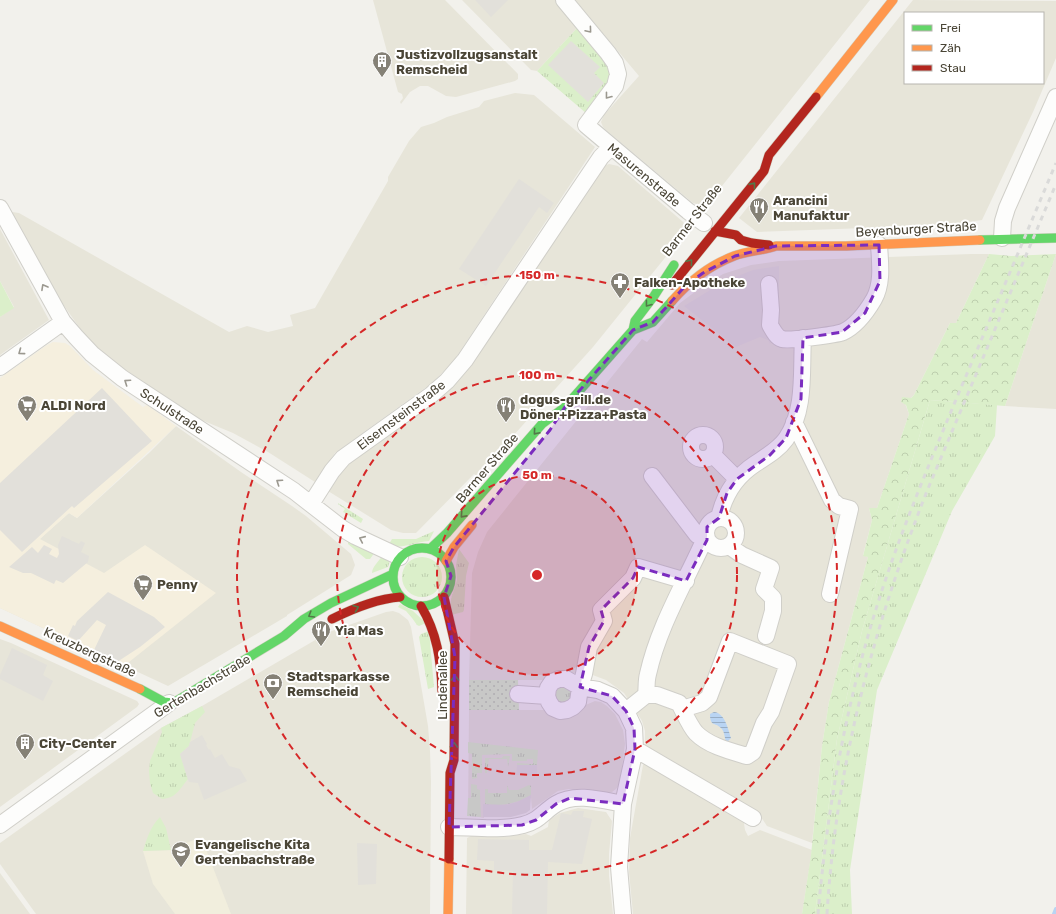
<svg xmlns="http://www.w3.org/2000/svg" width="1056" height="914" font-family="Rubik,sans-serif">
	<defs>
		<pattern id="grass-tufts" width="24" height="20" patternUnits="userSpaceOnUse"><rect width="24" height="20" fill="#dbefca"/><path d="M3 7l-1-3M5 7V3M7 7l1-3M15 17l-1-3M17 17v-4M19 17l1-3" fill="none" stroke="#bdceae"/></pattern>
		<pattern id="forest-crowns" width="20" height="18" patternUnits="userSpaceOnUse"><rect width="20" height="18" fill="#dbefca"/><path d="M2 6a3 3 0 1 1 6 0M12 15a3 3 0 1 1 6 0" fill="none" stroke="#bdceae"/></pattern>
		<pattern id="park-dots" width="8" height="8" patternUnits="userSpaceOnUse"><rect width="8" height="8" fill="#dbefca"/><path d="M2 2h.1M6 6h.1" fill="none" stroke="#bdceae" stroke-width="1.8" stroke-linecap="round"/></pattern>
		<pattern id="water-rules" width="6" height="5" patternUnits="userSpaceOnUse"><rect width="6" height="5" fill="#b9d4f3"/><path d="M0 2.5h6" fill="none" stroke="#98aec6"/></pattern>
	</defs>
	<rect width="100%" height="100%" fill="#f2f1ec"/>
	<path fill="#e7e5d9" fill-rule="evenodd" d="M373,0h72l73,74v5l-3,2 -59,16 -10,-1 -18,-10h-8l-10,6 -9,12 -1,-2 3,-4 -1,-4 -4,-2z
		M462,0h94l22,27 -41,44 -6,-1z
		M575,0h295l-160,201 -10,4 -7,-2 -87,-73 -3,-3 -2,-5 3,-7 35,-39z
		M913,0l143,1v57l-23,54 -51,108 -34,5 -191,7 -18,-14zM905,13h138v70h-138z
		M515,93l19,2 61,52 -142,215 -21,21 -97,70 -20,29 -47,-30 -35,-19 -34,-14 -84,-56 -18,-15 -11,-11 -26,-37 -48,-88 7,1 210,119 18,-6 21,6 25,-6 -3,-11 25,-7 73,-127v-4l21,-36 12,-14 13,-4 13,-6 32,-10 5,-6z
		M609,164l9,2 64,55 3,3 1,4 -1,5 -92,114 -116,129 -3,-2 -58,59h-13l-12,-3 -63,-39 15,-23 6,-4 95,-70 25,-26 132,-198 3,-4z
		M0,229l49,91 -49,35v-38l14,-10 -14,-26z
		M971,254h18l-33,69h-6l-36,72 -3,3h-8l6,16 -32,94h-8l3,12 -9,35 5,2 -39,145 -7,44 -10,97 -45,-17 -8,-12 -114,-67v-16l-3,-10 -18,-28 -18,-13 -16,-6 -16,-1 -17,1 -12,6h-76l3,-107 6,-21 9,-20 155,-193 5,3 33,-39 20,-15 23,-14 28,-9 28,-4z
		M1056,254v155l-51,-3z
		M176,426l65,46 51,34 14,10 45,38 4,11 -4,10 -64,40v1l-119,70 -168,-78v-34l69,-61 8,5 72,-65z
		M393,611l6,2 9,7 3,7 17,99 2,25 1,30 -1,133h-394l-36,-50v-21l161,-115 41,-22 127,-74 57,-20z
		M0,639l11,4 126,58 2,3 -2,3 -137,100z
		M595,701l6,1 6,4 8,8 8,16 2,14 -5,40 -4,5 -4,3 -4,1 -39,-4 -11,2 -26,18 -1,-11 -10,6 -37,3v11l-16,-3 1,-105h77l35,-3z
		M645,763l98,54 2,13 3,6 12,-6 52,20 -10,64h-169l-4,-42 1,-34 13,-73z
		M578,808l28,4 6,9 -3,33v22l4,38h-147l1,-76 4,-2 33,1 22,-3 5,2 17,-9 1,-7 11,-7z
		M0,873l30,41h-30z"/>
	<path fill="#f5efde" d="M53,342l12,1 5,3 23,24 50,37 4,-2 29,21 -99,92 -8,-5 -29,26 64,34 41,-28 71,48 -92,73 -124,-58v-230l47,-33z"/>
	<path fill="#f1eedd" d="M203,837l4,15 24,62h-56l-22,-30 -10,-33 28,-1 7,-2 5,-4z"/>
	<path fill="url(#grass-tufts)" d="M578,27l32,37 1,12 -4,12 -20,26 -50,-43z
		M930,400l67,5 -2,31 -43,75 -75,179 -27,180 2,44h-37l22,-175 25,-108z
		M338,503l25,16 -2,4 -18,-11 2,-3 -7,-5z
		M434,531l-5,10c-14,1 -27,8 -41,5l4,-7h24z
		M348,542l27,10 -5,7h-4l-18,-15z
		M459,549l10,14 -3,13 -2,34 -1,2 -12,3v-16l6,-19 -1,-15z
		M382,556l8,5 -2,6 -16,6c0,-6 7,-12 10,-17z
		M402 577a20 20 0 1 1 40 0a20 20 0 1 1-40 0Z
		M400,604l13,7 13,12 -7,3 -2,-1 -5,-7 -6,-7 -8,-4z
		M429,631l5,56 -6,2 -9,-52 2,-3z
		M555 695a8 8 0 1 1 16 0a8 8 0 1 1-16 0Z
		M202,706l3,6 -10,11 -6,23 -9,8 8,25c-9,11 -12,19 -26,20l-9,-6 -3,-10 -1,-12 1,-10 12,-29 -1,-4z
		M468,742l70,8 -1,15h-20v-2l16,1v-5h-6v2h-15v-7l-30,1v18h-5v5l-5,1v-25l-4,-1z
		M503,756h7l-2,11 -1,-8h-18l-2,14h-2v-15h17z
		M471,784l6,1v4l3,1 1,27 -14,-1 1,-18h3z
		M507,785l2,5h9l11,-5 2,1v9c-15,9 -29,11 -46,10v-16h3v4h19z
		M160,817l6,11 5,22 -28,1c4,-13 7,-24 17,-34z"/>
	<path fill="url(#forest-crowns)" d="M989,254l22,2 45,-2 -51,152 -75,-6 -68,231 -25,108 -22,175h-13l9,-59 11,-109 7,-44 39,-145 -5,-1 9,-36 -3,-12h8l32,-94 -3,-9 -5,-3 1,-5 9,1 3,-3 36,-72h6z"/>
	<path fill="url(#park-dots)" d="M469,680h49l1,30h-50z"/>
	<path fill="#dbefca" d="M0,281l14,27 -14,9z"/>
	<path fill="#e2e0da" d="M475,0h33l-17,17z
		M571,41l29,26 -6,6 10,10 -16,19 -40,-37z
		M519,179l35,24 -7,10 -8,-6 -53,79 -27,-17z
		M779,266v50l-9,28 -2,-4 -8,-3 -24,10 -52,-41 41,-25 28,-11z
		M102,388l50,53 -78,67 -2,-2 -50,46 -22,-22v-47z
		M62,536l17,8 2,-3 4,2 -4,9 8,4 -1,6 -25,21 -7,-3 -2,4 -23,-11h-8l-14,-6 23,-20 6,6 6,-8 8,4 -3,5 8,4 2,-4 -1,-9z
		M108,592l46,25 11,10 -25,20 -23,15 -23,-12 12,-25 -9,-5 -19,21 -10,-5 5,-11 2,1 2,-5z
		M12,648l35,17 -4,10 10,6 -10,20 -43,-22v-4z
		M202,735l5,9 -1,1 3,5 1,-1 5,9 7,-4 7,12 11,3 7,12 -43,19 -6,-17 -9,-1 -2,-5 -7,-23 9,-8 1,-4z
		M517,765h20v10h-21z
		M531,795l-1,15 -4,3 -15,4h-28v-13l23,1 11,-3z
		M573,811h11l-1,6 9,2 -10,45 -34,-2 -1,52h-35l1,-43 -19,-1v-9l-17,-1 1,-21 51,1v10h23l9,-37 10,2z
		M357,843l20,1 -1,40 -18,1z"/>
	<path fill="url(#water-rules)" d="M714,712c11,1 14,17 17,26l-3,3h-2c-2,-4 -1,-9 -5,-13 -6,-6 -11,-1 -11,-14z"/>
	<g fill="none" stroke-linecap="round" stroke-linejoin="round">
		<path stroke="#b9d4f3" stroke-width="4" d="M1054,914l2,-5"/>
		<g stroke="#d0cfc9" stroke-width="18">
			<path id="street" d="M564,0l44,53 7,10 3,11 -3,12 -29,39 102,86 16,12
				M0,208l63,114 13,15 16,17 30,24 172,113 49,38 12,7 45,21
				M1002,238l1,-17 4,-13 49,-111
				M769,284l2,26 -1,15c3,5 6,12 12,14 7,2 53,-4 61,-7 13,-6 24,-21 31,-33 9,-16 6,-37 5,-54
				M0,367l63,-45
				M794,422l38,78 7,6 11,3 -20,85
				M691 447a12 12 0 1 1 24 0a12 12 0 1 1-24 0Z
				M713,455l24,24
				M652,476l45,59 10,3
				M311,504l21,-33 11,-13 88,-63 16,-14 18,-21 105,-157 31,-46 10,-10
				M706 533a15 15 0 1 1 30 0a15 15 0 1 1-30 0Z
				M719,518c5,-23 16,-41 36,-54 12,-8 23,-14 31,-25 20,-29 15,-68 17,-101
				M729,546l13,9 29,13 -7,21 9,9v13l-7,25
				M518,694l29,2
				M646,695h11l22,8c5,9 10,22 17,30 13,13 34,18 51,23l6,-4 11,-29 7,-11 17,-48 -58,-23 -21,56 -7,6 -20,6
				M626,711l20,-16c1,-7 0,-14 2,-21 10,-45 34,-86 53,-127l6,-7
				M635,749l118,69
				M0,825l169,-122
				M449,827c22,0 52,4 74,-2 16,-4 20,-13 33,-21 19,-12 46,-4 67,0
				M623,914l-4,-47 4,-63 12,-55 -1,-21 -8,-17 -14,-15 -14,-6 -18,-3 -14,-8h-7l-7,3 -4,6 -1,8 2,6 4,6 7,3 7,-1 6,-3 5,-5 2,-15 4,-13 5,-27 15,-26 -3,-11 32,-32 5,-11 48,14"/>
		</g>
		<g stroke="#d2d0c2" stroke-width="10">
			<path id="fast" d="M980,240l76,-2
				M633,330l2,-9 19,-25 20,-31
				M393 577a29 29 0 1 1 58 0a29 29 0 1 1-58 0Z
				M430,549l17,-16 95,-109 23,-17 68,-77 20,-8 19,-21
				M140,689l24,13 9,1 111,-67 20,-17 27,-16 62,-29"/>
		</g>
		<g stroke="#d2d0c2" stroke-width="10">
			<path id="slow" d="M816,97l77,-97
				M776,246h70l134,-6
				M672,301c18,-20 36,-35 62,-45 13,-5 28,-5 42,-10
				M446,561l8,-14 18,-22
				M0,626l140,63
				M448,914l1,-55"/>
		</g>
		<g stroke="#d2d0c2" stroke-width="10">
			<path id="jam" d="M715,231l21,4 5,5 11,3 17,2
				M672,285l92,-114 5,-16 47,-58
				M444,597l11,47 -1,116 -4,13 -1,86
				M421,606c16,27 20,54 21,85
				M332,619c22,-11 44,-20 68,-22"/>
		</g>
		<use href="#street" stroke="#fdfdfc" stroke-width="16"/>
		<use href="#fast" stroke="#63d668" stroke-width="9"/>
		<use href="#slow" stroke="#ff974d" stroke-width="9"/>
		<use href="#jam" stroke="#b3261e" stroke-width="9"/>
		<path stroke="#dadad9" stroke-width="3" stroke-dasharray="5 5" stroke-linecap="butt" d="M818,914c9,-103 27,-205 58,-305 23,-74 54,-147 84,-219 32,-75 64,-151 96,-227
			M827,914c9,-147 46,-286 100,-423l129,-307"/>
	</g>
	<defs><path id="oneway-chevron" d="M-2-3.5L2.5 0L-2 3.5" fill="none" stroke-width="1.6" stroke-linecap="round" stroke-linejoin="round"/></defs>
	<g stroke="#9b988f">
		<use href="#oneway-chevron" transform="translate(589 30) rotate(50)"/>
		<use href="#oneway-chevron" transform="translate(608 96) rotate(128)"/>
		<use href="#oneway-chevron" transform="translate(44 287) rotate(-119)"/>
		<use href="#oneway-chevron" transform="translate(21 352) rotate(144)"/>
		<use href="#oneway-chevron" transform="translate(127 382) rotate(-146)"/>
		<use href="#oneway-chevron" transform="translate(279 482) rotate(-146)"/>
		<use href="#oneway-chevron" transform="translate(362 539) rotate(-156)"/>
	</g>
	<g stroke="#537848">
		<use href="#oneway-chevron" transform="translate(753 185) rotate(-51)"/>
		<use href="#oneway-chevron" transform="translate(690 262) rotate(-50)"/>
		<use href="#oneway-chevron" transform="translate(648 304) rotate(127)"/>
		<use href="#oneway-chevron" transform="translate(536 432) rotate(131)"/>
		<use href="#oneway-chevron" transform="translate(463 515) rotate(132)"/>
		<use href="#oneway-chevron" transform="translate(356 608) rotate(-21)"/>
		<use href="#oneway-chevron" transform="translate(311 615) rotate(149)"/>
		<use href="#oneway-chevron" transform="translate(455 678) rotate(-90)"/>
		<use href="#oneway-chevron" transform="translate(454 745) rotate(-88)"/>
	</g>
	<path fill="#7b2cbf" fill-opacity="0.2" stroke="#7b2cbf" stroke-width="3" stroke-dasharray="8 5" stroke-linejoin="round" d="M879,245l1,36 -15,32 -23,19 -39,6 -2,61 -15,39 -16,17 -33,24 -10,14 -8,25 -12,9v13l-21,41 -48,-14 -5,11 -32,32 3,11 -15,26 -9,40 32,9 14,15 8,17 1,21 -12,55 -53,-6 -14,6 -20,16 -14,5 -73,2 6,-170 -11,-60 7,-21 -5,-15 8,-14 96,-117 15,-23 68,-77 20,-8 33,-37 17,-12 32,-17 41,-10z"/>
	<circle cx="537" cy="575" r="100" fill="#d62828" fill-opacity=".12"/>
	<g fill="none" stroke="#d62828" stroke-width="2" stroke-dasharray="7 5">
		<circle cx="537" cy="575" r="100"/>
		<circle cx="537" cy="575" r="200"/>
		<circle cx="537" cy="575" r="300"/>
	</g>
	<defs>
		<g id="building-pin" transform="scale(1)"><path d="M0 17L-7.5 6A9.5 9.5 0 1 1 7.5 6Z" fill="#858176" stroke="#fff"/><path d="M-4-6H4V6H1V3H-1V6H-4ZM-2.5-4.3h1.7v1.8h-1.7ZM.8-4.3h1.7v1.8H.8ZM-2.5-1h1.7V.8h-1.7ZM.8-1h1.7V.8H.8Z" fill="#fff"/></g>
		<g id="restaurant-pin" transform="scale(1)"><path d="M0 17L-7.5 6A9.5 9.5 0 1 1 7.5 6Z" fill="#858176" stroke="#fff"/><path d="M-5-6h1v4h1v-4h1v4h1v-4h1v5L-1.5 .5V6h-2V.5L-5-1ZM5-6V6H3V1.5H1.5Q1.5-4 5-6Z" fill="#fff"/></g>
		<g id="pharmacy-pin" transform="scale(1)"><path d="M0 17L-7.5 6A9.5 9.5 0 1 1 7.5 6Z" fill="#858176" stroke="#fff"/><path d="M-2-6h4v4h4v4h-4v4h-4v-4h-4v-4h4Z" fill="#fff"/></g>
		<g id="supermarket-pin" transform="scale(1)"><path d="M0 17L-7.5 6A9.5 9.5 0 1 1 7.5 6Z" fill="#858176" stroke="#fff"/><path d="M-6-5.5h2.5l.6 2H6L4.5 2H-2.5L-4.4-4H-6ZM-1.5 3.2a1.3 1.3 0 1 0 .1 0ZM3 3.2a1.3 1.3 0 1 0 .1 0Z" fill="#fff"/></g>
		<g id="bank-pin" transform="scale(1)"><path d="M0 17L-7.5 6A9.5 9.5 0 1 1 7.5 6Z" fill="#858176" stroke="#fff"/><path d="M-6-4H6V4H-6ZM0-2.3a2.3 2.3 0 1 0 0 4.6a2.3 2.3 0 1 0 0-4.6Z" fill="#fff"/></g>
		<g id="school-pin" transform="scale(1)"><path d="M0 17L-7.5 6A9.5 9.5 0 1 1 7.5 6Z" fill="#858176" stroke="#fff"/><path d="M0-5L7-2L0 1L-7-2ZM-4 1L0 2.5L4 1V4Q0 6-4 4Z" fill="#fff"/></g>
	</defs>
	<g fill-rule="evenodd">
		<use href="#building-pin" x="382" y="61"/>
		<use href="#restaurant-pin" x="759" y="207"/>
		<use href="#pharmacy-pin" x="620" y="282"/>
		<use href="#supermarket-pin" x="27" y="405"/>
		<use href="#restaurant-pin" x="506" y="406"/>
		<use href="#supermarket-pin" x="143" y="584"/>
		<use href="#restaurant-pin" x="321" y="630"/>
		<use href="#bank-pin" x="273" y="683"/>
		<use href="#building-pin" x="25" y="743"/>
		<use href="#school-pin" x="181" y="851"/>
	</g>
	<g text-anchor="middle" dominant-baseline="central" stroke-width="4" stroke-linejoin="round" paint-order="stroke">
		<g font-size="13" font-weight="bold" fill="#4a4536" stroke="#fff" text-anchor="start">
			<text x="396" y="54">Justizvollzugsanstalt<tspan x="396" dy="15">Remscheid</tspan></text>
			<text x="773" y="200">Arancini<tspan x="773" dy="15">Manufaktur</tspan></text>
			<text x="634" y="282">Falken-Apotheke</text>
			<text x="520" y="399">dogus-grill.de<tspan x="520" dy="15">Döner+Pizza+Pasta</tspan></text>
			<text x="41" y="405">ALDI Nord</text>
			<text x="157" y="584">Penny</text>
			<text x="335" y="630">Yia Mas</text>
			<text x="287" y="676">Stadtsparkasse<tspan x="287" dy="15">Remscheid</tspan></text>
			<text x="39" y="743">City-Center</text>
			<text x="195" y="844">Evangelische Kita<tspan x="195" dy="15">Gertenbachstraße</tspan></text>
		</g>
		<g font-size="13" fill="#4a4536" stroke="#fff">
			<text transform="translate(644 175) rotate(40)">Masurenstraße</text>
			<text transform="translate(692 220) rotate(-52)">Barmer Straße</text>
			<text transform="translate(916 229) rotate(-3)">Beyenburger Straße</text>
			<text transform="translate(172 411) rotate(33)">Schulstraße</text>
			<text transform="translate(401 415) rotate(-37)">Eisernsteinstraße</text>
			<text transform="translate(487 468) rotate(-49)">Barmer Straße</text>
			<text transform="translate(90 652) rotate(25)">Kreuzbergstraße</text>
			<text transform="translate(442 685) rotate(-90)">Lindenallee</text>
			<text transform="translate(202 686) rotate(-31)">Gertenbachstraße</text>
		</g>
	</g>
	<circle cx="537" cy="575" r="6" fill="#d62828" stroke="#fff" stroke-width="2"/>
	<g font-size="12" text-anchor="middle" font-weight="bold" fill="#d62828" stroke="#fff" stroke-width="4" stroke-linejoin="round" paint-order="stroke">
		<text x="537" y="279">150 m</text>
		<text x="537" y="379">100 m</text>
		<text x="537" y="479">50 m</text>
	</g>
	<rect x="904" y="12" width="140" height="72" fill="#ffffff" stroke="#b7b5af"/>
	<rect x="912" y="25" width="20" height="6" fill="#63d668" stroke="#b7b5af"/>
	<text x="940" y="32" font-size="12" fill="#4a4536">Frei</text>
	<rect x="912" y="45" width="20" height="6" fill="#ff974d" stroke="#b7b5af"/>
	<text x="940" y="52" font-size="12" fill="#4a4536">Zäh</text>
	<rect x="912" y="65" width="20" height="6" fill="#b3261e" stroke="#b7b5af"/>
	<text x="940" y="72" font-size="12" fill="#4a4536">Stau</text>
</svg>
